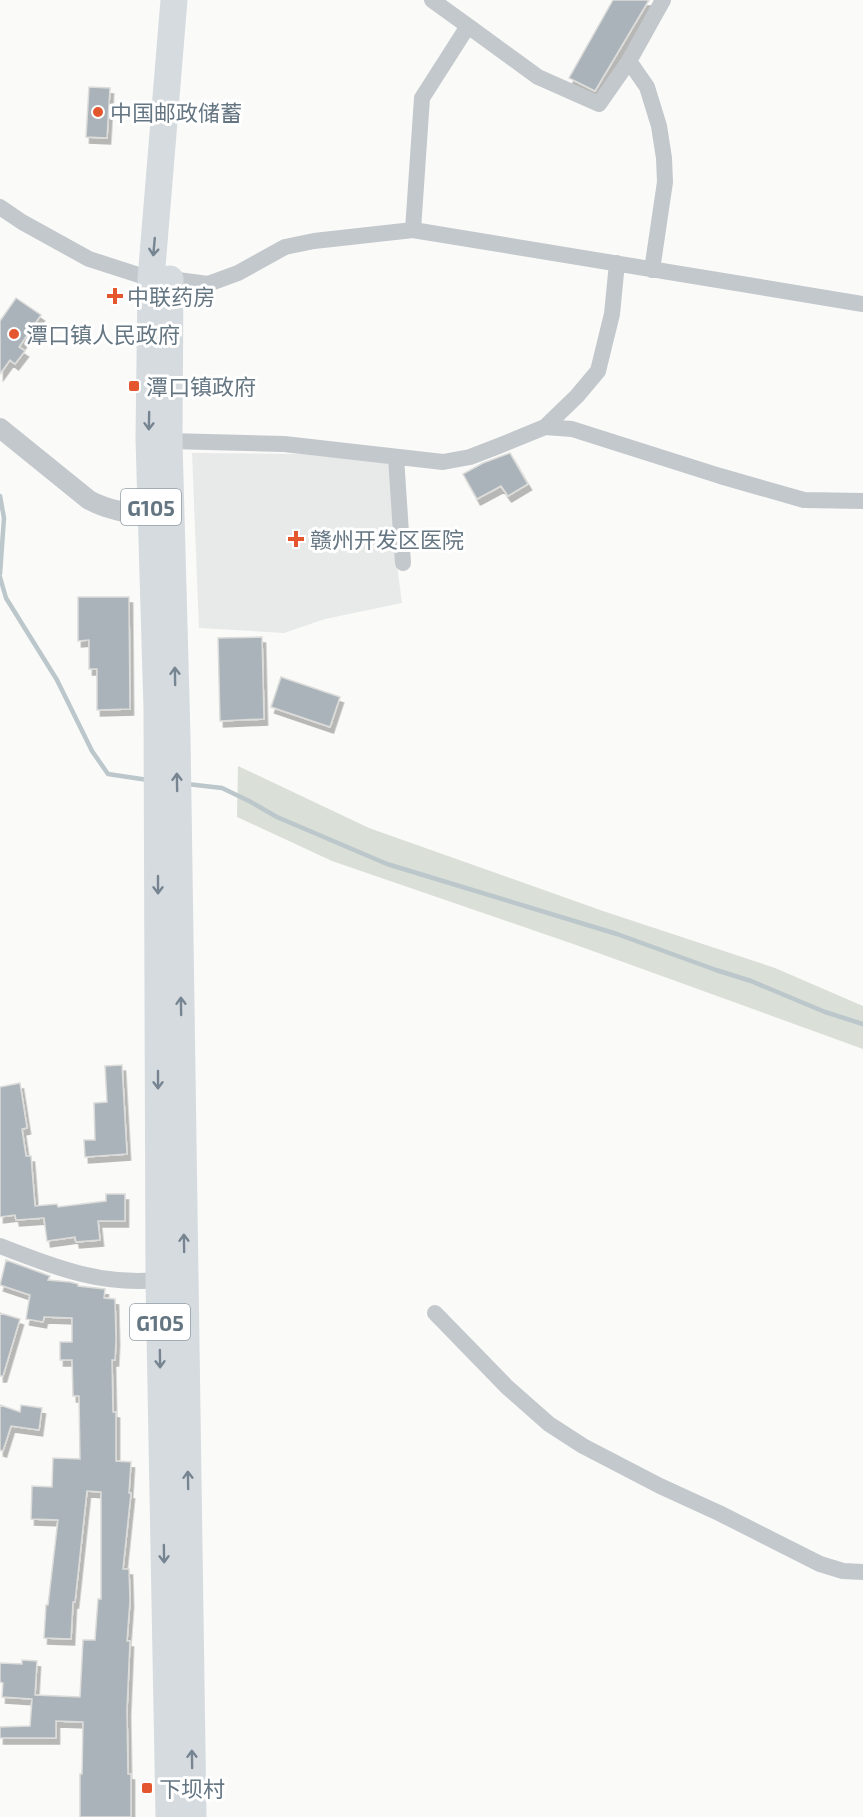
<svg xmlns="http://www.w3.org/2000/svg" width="863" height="1817" font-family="'Exo 2','Noto Sans SC',sans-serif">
	<defs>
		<filter id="shadow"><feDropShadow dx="3.5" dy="6" stdDeviation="0" flood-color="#0004"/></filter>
	</defs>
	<rect width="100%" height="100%" fill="#fafaf8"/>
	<path fill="#e8e9e9" d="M192,453l110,1 85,9 7,4 3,98 5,38 -77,16 -41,14 -85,-5z"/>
	<path fill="#dadfd7" d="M238,766l131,62 234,83 172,57 88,38v43l-284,-103 -247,-85 -95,-44z"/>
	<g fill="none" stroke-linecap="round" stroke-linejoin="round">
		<path stroke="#bbc7cb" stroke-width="4.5" d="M0,496l4,22 -4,56
			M0,577l6,21 51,82 35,71 16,23 40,6
			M187,784l35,4 27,13 28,16 110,47 230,70 99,36 35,11 74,31 38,12"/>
	</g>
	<path fill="#aab3b9" stroke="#dcdcda" stroke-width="1.5" filter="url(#shadow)" d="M613,0h36l-54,91 -26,-13z
		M89,87l21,1 -3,50 -21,-1z
		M16,298l25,17 -22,32 6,4 -10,13 -5,-4 -10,14v-53z
		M510,453l18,31 -20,12 -7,-10 -24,13 -14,-25 20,-11z
		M78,597h51l1,112 -33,1v-41h-8v-29l-11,1z
		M262,637l2,82 -44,2 -2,-83z
		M281,677l59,20 -10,30 -59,-20z
		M122,1065l5,89 -42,3 -1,-17h11l-1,-37 13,-1 -2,-36z
		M20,1083l7,45 -5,1 4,27h5l4,50 22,-2 1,3 48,-6v-7h19v27h-27l2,19 -24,2 -1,-5 -28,4 -3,-23 -28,2 -1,-5 -15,2v-130z
		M6,1260l44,16 -2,4 22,2 8,2v2l27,3 -1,9 11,1 1,41 -1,20h-3l1,52h3v49l15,1 -2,31h2l-8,76h6l1,32 -3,40h3l-3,69 1,64h3v43h-51v-43h2l1,-52 -27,-1v17h-56v-11l30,-1 2,-27 -30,-2 1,-14 -3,-1v-19l22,1v-4l15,1 -2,34 45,2 3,-57h12l3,-41h3v-107l-14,-1 -12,111h-2l-2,37 -27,-1 2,-33h2l10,-85 -27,-1 1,-33 20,1 1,-29 27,1 -1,-63h-6l-1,-36h-12v-18h12v-24l-28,-1 -1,5 -17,-3 4,-24 -30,-10z
		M0,1313l20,6 -17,57h-3z
		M0,1405l20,7 1,-7 21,3 -3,22 -28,-4 -8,25 -3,-1z"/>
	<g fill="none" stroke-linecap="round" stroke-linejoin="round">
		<path stroke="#c3c8cc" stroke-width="16" d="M432,0l36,26
			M629,61l18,26 12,39 5,32 1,24 -13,88
			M0,207l22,15 67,37 62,20
			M413,230l9,-132 46,-72 70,51 61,27 30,-43 34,-61
			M170,279l38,5 30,-11 47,-26 29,-6 99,-11 450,74
			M545,427l27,2 148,47 84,24 59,1
			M169,441l115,3 159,18 27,-5 26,-10 49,-20 32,-31 21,-25 14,-57 5,-51
			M396,457l7,106
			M0,1246c53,21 107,42 166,33
			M435,1313l72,74 42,37 34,22 77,40 59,27 101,51 23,7 20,1"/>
		<path stroke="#c3c8cc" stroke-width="20" d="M0,428l89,72c21,11 39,13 62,15"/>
		<path stroke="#d6dbdf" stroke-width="27" d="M170,279l-1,162 8,294 16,1082
			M169,1817l-10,-537 -2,-571 -8,-270 2,-160 23,-279"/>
	</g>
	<defs><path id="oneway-shaft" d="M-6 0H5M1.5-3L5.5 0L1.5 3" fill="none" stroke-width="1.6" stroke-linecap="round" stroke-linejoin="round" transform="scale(1.5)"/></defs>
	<g stroke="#768591">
		<use href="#oneway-shaft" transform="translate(154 247) rotate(95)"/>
		<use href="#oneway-shaft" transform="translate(149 421) rotate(91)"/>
		<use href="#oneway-shaft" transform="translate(175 676) rotate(-91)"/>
		<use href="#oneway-shaft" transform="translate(177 782) rotate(-91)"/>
		<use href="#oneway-shaft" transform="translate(158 885) rotate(90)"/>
		<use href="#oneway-shaft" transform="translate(181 1006) rotate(-91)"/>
		<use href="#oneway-shaft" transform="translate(158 1080) rotate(90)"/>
		<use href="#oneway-shaft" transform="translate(184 1243) rotate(-91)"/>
		<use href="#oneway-shaft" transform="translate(160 1359) rotate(89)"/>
		<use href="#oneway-shaft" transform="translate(188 1480) rotate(-91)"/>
		<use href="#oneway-shaft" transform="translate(164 1554) rotate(89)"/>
		<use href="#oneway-shaft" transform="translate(192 1759) rotate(-91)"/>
	</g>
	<g fill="#e4572e" stroke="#fff" stroke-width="2">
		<circle cx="98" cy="112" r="6"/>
		<path d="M112 287h6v6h6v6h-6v6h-6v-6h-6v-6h6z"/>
		<circle cx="14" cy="334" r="6"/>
		<rect x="128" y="380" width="12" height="12" rx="3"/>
		<path d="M293 530h6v6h6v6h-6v6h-6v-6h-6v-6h6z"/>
		<rect x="141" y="1782" width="12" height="12" rx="3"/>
	</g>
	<g text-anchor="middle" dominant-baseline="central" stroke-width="6" stroke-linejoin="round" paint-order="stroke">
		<g fill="#fff" stroke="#939fa8" stroke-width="1.5">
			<rect x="121" y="489" width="60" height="36" rx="4.5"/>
			<rect x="130" y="1304" width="60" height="36" rx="4.5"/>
		</g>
		<g font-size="21" font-weight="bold" fill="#657683">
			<text x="151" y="507">G105</text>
			<text x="160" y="1322">G105</text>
		</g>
		<g font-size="22" fill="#657683" stroke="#fff" text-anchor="start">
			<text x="110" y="112">中国邮政储蓄</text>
			<text x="127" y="296">中联药房</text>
			<text x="26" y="334">潭口镇人民政府</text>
			<text x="146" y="386">潭口镇政府</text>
			<text x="310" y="539">赣州开发区医院</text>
			<text x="159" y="1788">下坝村</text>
		</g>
	</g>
</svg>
